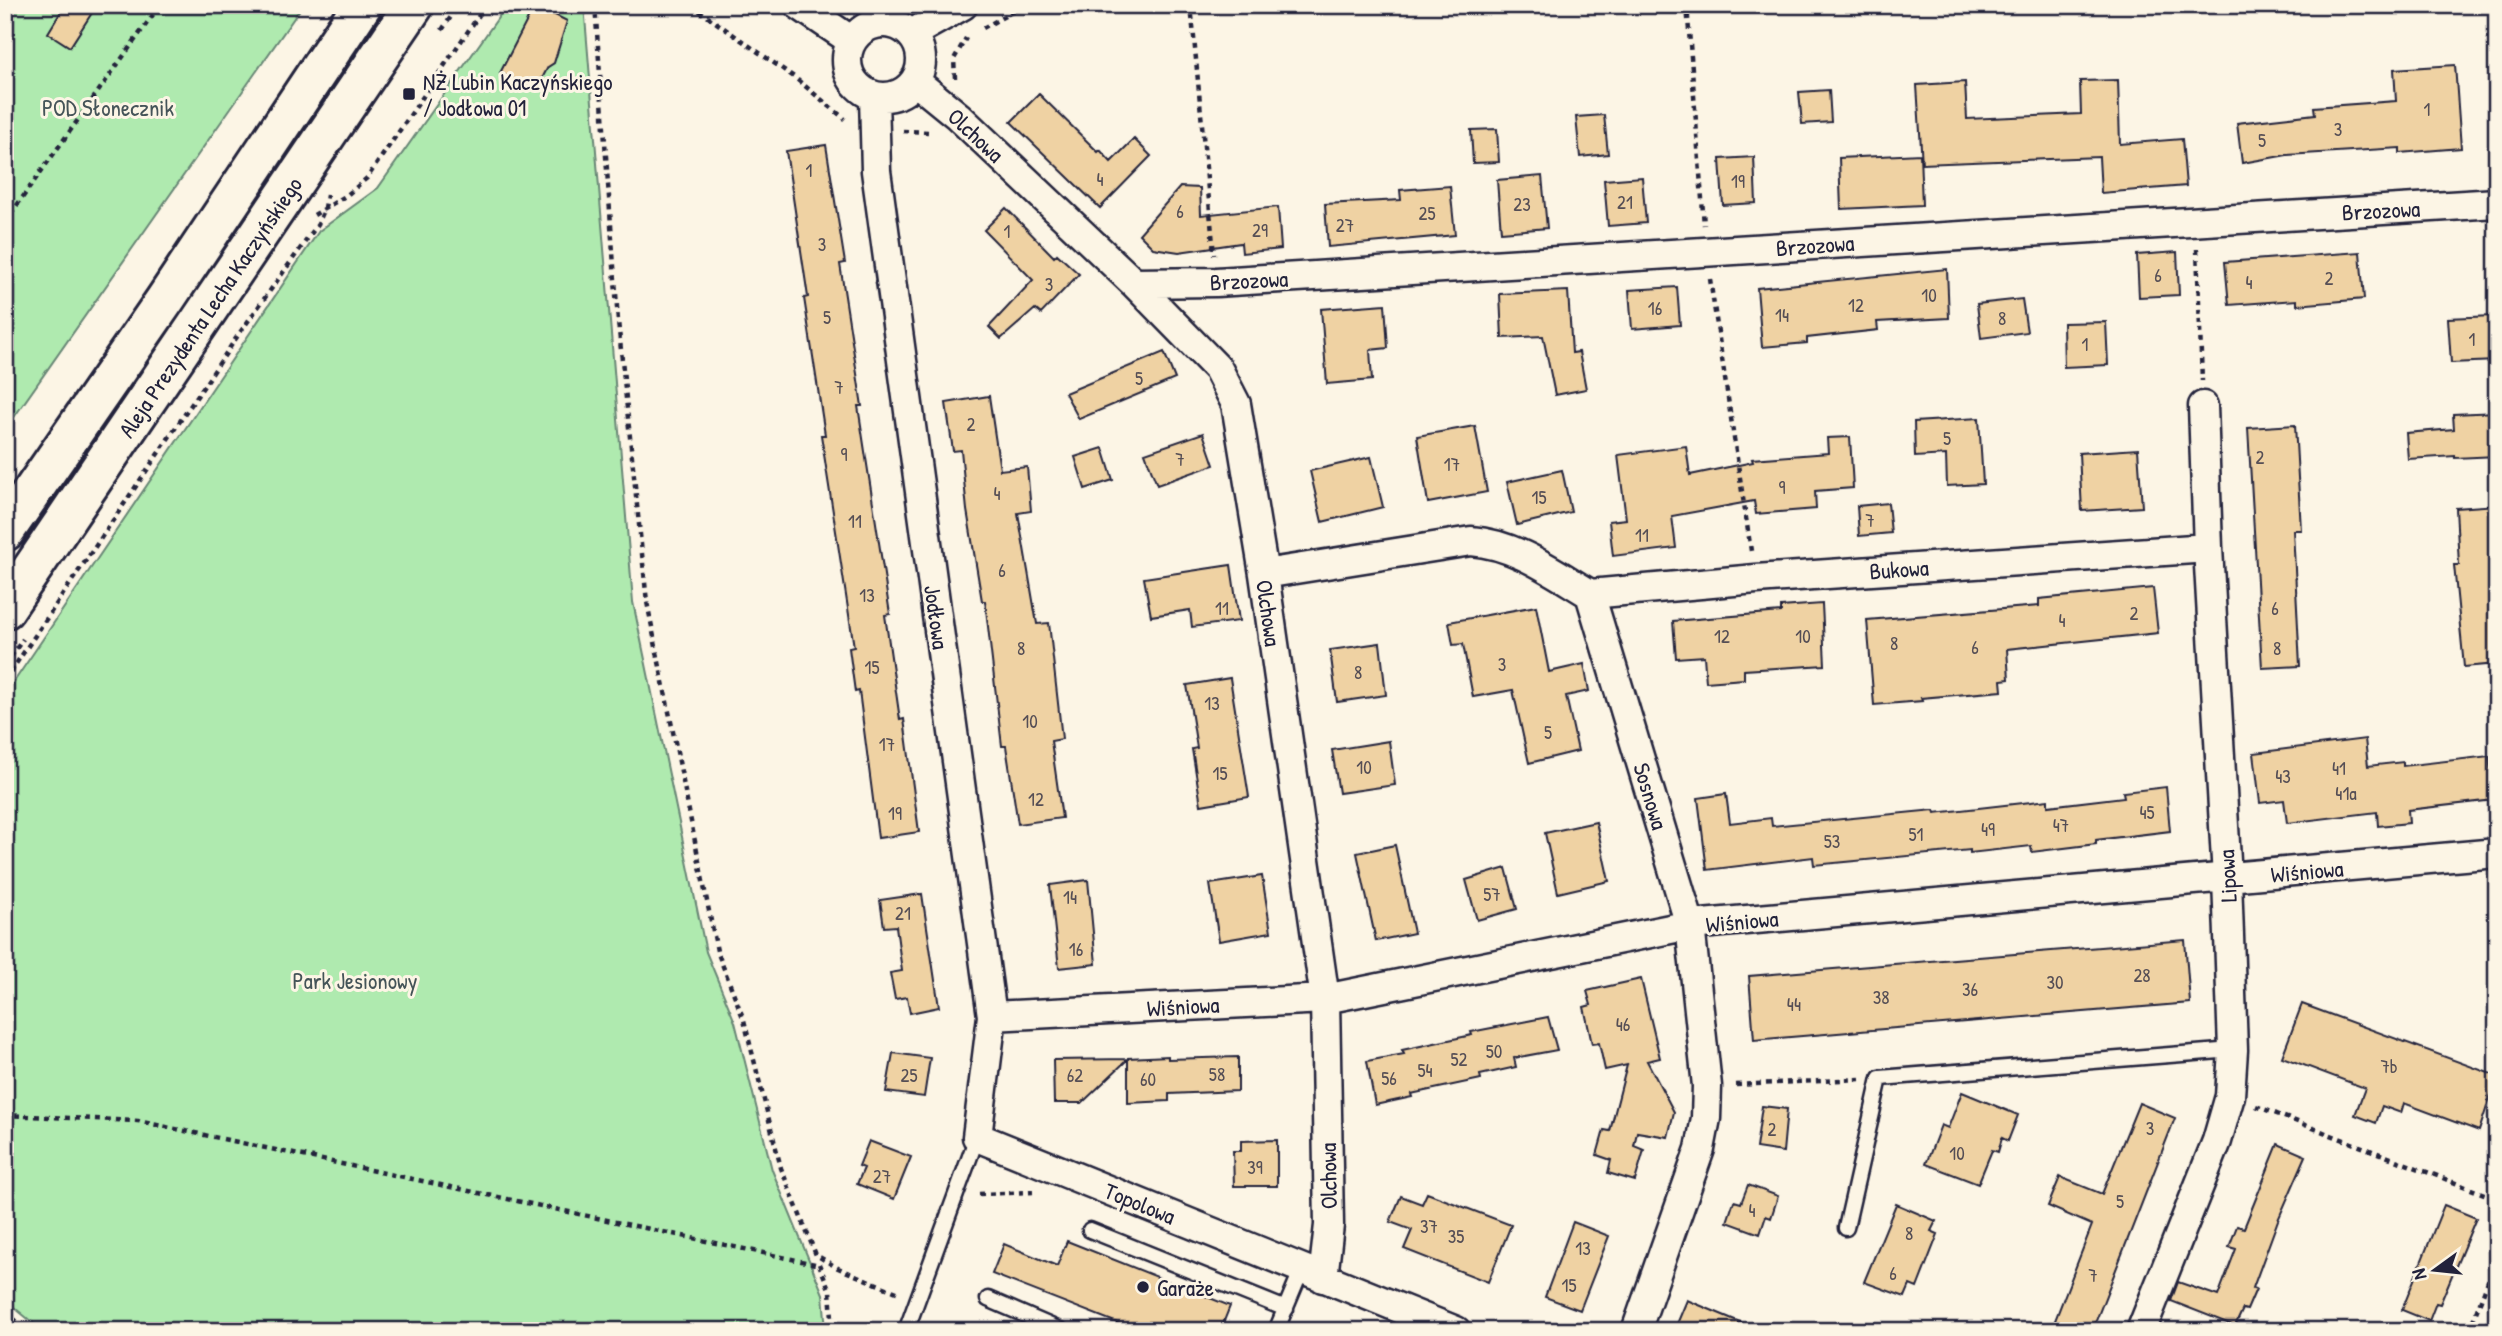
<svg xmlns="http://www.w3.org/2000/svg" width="2502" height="1336" font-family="'Patrick Hand',sans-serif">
	<rect width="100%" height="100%" fill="#fcf5e5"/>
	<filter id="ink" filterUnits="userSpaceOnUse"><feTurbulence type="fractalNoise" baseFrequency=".0143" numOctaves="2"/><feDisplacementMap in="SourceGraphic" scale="14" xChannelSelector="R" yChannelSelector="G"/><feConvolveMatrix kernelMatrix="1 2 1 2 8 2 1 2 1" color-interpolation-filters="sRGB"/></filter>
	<g filter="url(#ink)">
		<path fill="#afeaaf" stroke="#688675" stroke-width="2" d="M5,5h298l-298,425z
			M507,5h77l49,597 73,350 29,70 37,148 51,124 3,37h-783l-38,-31v-605l314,-464 59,-43z"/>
		<path fill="#efd2a3" stroke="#22223b" stroke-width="2" d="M65,5h32l-27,42 -22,-14z
			M535,5l32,16 -13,42 -6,4 -12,23 -36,-17z
			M2455,65l6,83 -61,5v-5l-113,7 -45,8 -5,-40 78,-9 -1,-7 82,-6 -2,-32z
			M2118,80l2,64 62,-5 4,47 -85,7 -2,-36 -177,7 -5,-79 48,-3 2,37 114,-5 -1,-33z
			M1829,90l2,32 -29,2 -3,-32z
			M1039,94l59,58 2,-2 11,12 23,-23 17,17 -51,52 -89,-86z
			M1604,115l4,39 -28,3 -4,-40z
			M1497,129l2,33 -26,1 -2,-33z
			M826,145l19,118 -5,1 22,142h-4l32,208 -5,1 15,105 4,-1 15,113 -41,6 -19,-147 -4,1 -6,-44 5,-1 -33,-212h4l-21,-137 4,-1 -22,-146z
			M1920,154l2,51 -81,4 -2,-51z
			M1754,157l2,46 -33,2 -3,-46z
			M1542,176l5,52 -46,4 -4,-52z
			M1642,177l4,46 -38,3 -4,-46z
			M1450,186l5,49 -127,12 -3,-43 76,-4 -1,-10z
			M1180,187l20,1 1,27 77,-8 3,42 -39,4 -1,-10 -62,9 -26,-4 -14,-14z
			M1006,208l48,49 3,-3 22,20 -38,40 -6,-5 -34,30 -12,-12 44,-47 -49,-50z
			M2177,252l2,43 -40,2 -2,-42z
			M2360,252l4,47 -67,6v-5l-68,5 -4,-43z
			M1947,269l2,49 -72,4 1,8 -71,8v5l-45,4 -5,-59z
			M1677,287l3,38 -48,4 -3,-39z
			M1568,291l4,62 7,-1 7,37 -31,6 -12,-59 -41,2 -2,-44z
			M2022,299l5,33 -46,6 -4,-34z
			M1385,304l3,44 -18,2 2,30 -45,4 -6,-75z
			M2493,316l3,45 -45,2 -3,-45z
			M2106,322l2,43 -44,2 -1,-44z
			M1164,352l11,27 -96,40 -14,-26z
			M989,396l11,74 27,-3 4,44 -13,2 19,111 12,-1 13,116 -11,2 11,77 -44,6 -12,-78h-4l-17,-145h-3l-15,-91 -6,-60 -8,1 -7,-48z
			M2497,412v44l-42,2v-2l-47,3 -2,-26 48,-4 -1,-15z
			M1979,418l4,66 -36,2 -1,-31 -31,2 -1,-35z
			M2295,425l6,105h-8l7,136 -38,2 -14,-240z
			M1475,426l12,66 -59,11 -11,-67z
			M1203,433l11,32 -57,20 -12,-32z
			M1850,437l3,51 -38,3 1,18 -60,5 -2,-13 -82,15 4,32 -63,8 -4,-35 17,-2 -8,-64 68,-9 4,29 63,-13 -1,-3 76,-6 -1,-15z
			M1103,448l10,32 -28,9 -10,-32z
			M2138,449l4,58 -60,4 -3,-58z
			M1371,457l12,50 -61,15 -12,-51z
			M1562,470l9,42 -54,13 -10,-43z
			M1888,503l3,30 -32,3 -2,-30z
			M2497,505v159l-33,3 -10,-102h5l-3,-57z
			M1231,565l8,56 -47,6 -2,-17 -39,6 -7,-38z
			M2153,588l5,45 -151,16 2,30 -8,1 1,11 -81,7 1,3 -48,4 -7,-85 172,-14v-7z
			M1822,604l3,61 -81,5v9l-38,3 -2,-26 -28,2 -3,-37 108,-9v-5z
			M1536,606l13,66 35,-8 5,27 -23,5 12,55 -49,12 -16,-73 -40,7 -10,-53 -10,1 -4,-23z
			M1380,643l6,52 -49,7 -7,-52z
			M1230,678l19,119 -48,8 -9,-56 5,-1 -10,-63z
			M2365,739l3,27 35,-4v4l86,-10 5,44 -86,10 1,13 -31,3 -1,-14 -90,11 -3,-23 -24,3 -6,-50z
			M1389,741l6,44 -56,8 -7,-43z
			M2166,787l4,44 -74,9v4l-64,8 -1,-6 -61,7v-3l-156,15 -1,-8 -106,13 -9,-72 28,-4 4,29 41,-5 1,8 162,-16 1,3 113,-13v6l76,-9 -1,-5z
			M1596,822l13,59 -51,12 -13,-60z
			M1395,845l19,88 -38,8 -19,-88z
			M1506,868l11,41 -40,11 -11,-40z
			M1262,876l9,56 -52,9 -9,-57z
			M1088,880l8,84 -37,4 -9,-83z
			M922,894l17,113 -29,6 -3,-16 -12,2 -5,-26 12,-2 -6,-45 -12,1 -4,-27z
			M2185,940l5,63 -436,37 -5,-64z
			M1641,979l19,79 -13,3 27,51 -6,25 -31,-5 -3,14 10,4 -9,31 -27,-8 3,-13 -14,-5 7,-25 6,1 17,-66 -22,5 -6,-27 -7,1 -8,-37 7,-2 -4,-14z
			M2302,1004l195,72 -18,55 -75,-28 -3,10 -19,-7 -6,17 -21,-8 10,-27 -83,-31z
			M1548,1017l9,33 -43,8 2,9 -36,8 1,4 -70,15 1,3 -37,8 -8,-44 37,-7 -2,-4 70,-15 -1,-3z
			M893,1053l37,5 -6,39 -38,-5z
			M1168,1056v3l70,-2v34l-69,3v7l-41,2v-45z
			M1128,1059l-46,44h-28l-1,-43z
			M1962,1092l56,23 -10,26 -6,-3 -4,14 -6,-2 -14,34 -52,-20 15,-39 7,3z
			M2139,1103l36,15 -83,213h-41l41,-106 -44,-19 12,-29 42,17z
			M1762,1106l25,3 -4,43 -27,-4z
			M1277,1140v46h-43l-1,-35h8v-10z
			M869,1141l42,16 -17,42 -37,-15 7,-16 -5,-2z
			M2278,1144l28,12 -28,64 -25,68 3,1 -9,21 -4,-1 -8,17 -64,-25 7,-19 40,14 18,-47 -7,-2 8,-21 7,2z
			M1748,1185l30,11 -7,22 -5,-2 -6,18 -33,-12 7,-21 7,2z
			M1427,1193l84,32 -23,57 -84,-33 8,-19 -22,-8 11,-26 21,8z
			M1896,1204l40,17 -5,10 7,3 -21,54 -7,-3 -5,12 -41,-15z
			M2444,1205l32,13 -36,86 -4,-1 -7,18 -27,-11z
			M1573,1222l36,14 -29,74 -35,-13z
			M1067,1241l163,65 -10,25h-82l-146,-57 12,-30 53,22z
			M1687,1300l72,30v1h-85z"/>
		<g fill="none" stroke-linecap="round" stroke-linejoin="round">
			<g stroke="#22223b" stroke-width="19">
				<path id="service" d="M1846,1228l34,-150 353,-28
					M1090,1230l196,79
					M988,1299l74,32
					M906,1331l71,-194
					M1276,1331l26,-62"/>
			</g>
			<g stroke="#22223b" stroke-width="33">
				<path id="minor" d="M799,5l53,36
					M847 60a37 37 0 1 1 74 0a37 37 0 1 1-74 0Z
					M911,34l52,-29
					M915,81l43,35 176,167 84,86 18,35 28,170 61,425 4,226 -6,53
					M874,96l2,75 116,845 -15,121 479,194
					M1134,283l82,-1 1281,-79
					M1264,574l207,-33c44,3 82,31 119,53l100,331 17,161 -1,32 -6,31 -64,182
					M1590,594l166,-15 452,-31
					M992,1016l333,-17 365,-74 807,-72
					M2141,1331l76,-190 13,-45 3,-46 -6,-172 -19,-330 -5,-142"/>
			</g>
			<g stroke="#22223b" stroke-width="44">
				<path id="secondary" d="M5,531l160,-231 197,-295
					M5,609l409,-604"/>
			</g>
			<path stroke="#22223b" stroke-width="4.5" stroke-dasharray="5 5" stroke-linecap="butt" d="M595,5l23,316 29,281 70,349 27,69 37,148 35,87 22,13 61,25
				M691,5l103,72 51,42
				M1191,5l23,250
				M1687,5l17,220
				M2491,5l6,102
				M983,28l42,-23
				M442,30l17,-25
				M955,78l-1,-19 12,-21
				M903,131l27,1
				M314,215l33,-20 20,-17 119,-173
				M5,222l155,-217
				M2197,249l5,132
				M1710,279l41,272
				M5,665l18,-26
				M5,680l236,-349 77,-107 7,-16 2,-13
				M1736,1085l124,-6
				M2256,1106l241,93
				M5,1115l133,6 682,144
				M979,1194l54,-2
				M819,1264l11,27 3,40
				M5,1312l24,19
				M5,1324l9,7
				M2469,1331l28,-74"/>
			<use href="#service" stroke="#fcf5e5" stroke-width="14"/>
			<use href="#minor" stroke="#fcf5e5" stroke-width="28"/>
			<use href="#secondary" stroke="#fcf5e5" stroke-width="38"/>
		</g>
	</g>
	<g fill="#22223b" stroke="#fcf5e5" stroke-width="2.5">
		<rect x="402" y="87" width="14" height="14" rx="3.5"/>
		<circle cx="1143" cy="1287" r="7"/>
	</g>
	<g text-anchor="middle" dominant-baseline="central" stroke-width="6" stroke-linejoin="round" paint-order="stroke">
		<g font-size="19" fill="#554e55">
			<text x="2427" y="109">1</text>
			<text x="2338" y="129">3</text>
			<text x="2262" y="140">5</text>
			<text x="809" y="170">1</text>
			<text x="1100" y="179">4</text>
			<text x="1738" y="181">19</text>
			<text x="1625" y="202">21</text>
			<text x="1522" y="204">23</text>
			<text x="1180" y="211">6</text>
			<text x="1427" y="213">25</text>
			<text x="1345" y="225">27</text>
			<text x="1260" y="230">29</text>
			<text x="1007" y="231">1</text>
			<text x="822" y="244">3</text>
			<text x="2158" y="275">6</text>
			<text x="2329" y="278">2</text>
			<text x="2249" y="282">4</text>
			<text x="1049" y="284">3</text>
			<text x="1929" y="295">10</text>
			<text x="1856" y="305">12</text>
			<text x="1655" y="308">16</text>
			<text x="1782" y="315">14</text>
			<text x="827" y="317">5</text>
			<text x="2002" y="318">8</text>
			<text x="2472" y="339">1</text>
			<text x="2085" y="344">1</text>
			<text x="1139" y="378">5</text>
			<text x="839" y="387">7</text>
			<text x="971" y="424">2</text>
			<text x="1947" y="438">5</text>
			<text x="844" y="454">9</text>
			<text x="2260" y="457">2</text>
			<text x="1180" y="459">7</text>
			<text x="1452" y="464">17</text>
			<text x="1782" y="487">9</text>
			<text x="997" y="493">4</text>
			<text x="1539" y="497">15</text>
			<text x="1870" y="520">7</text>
			<text x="855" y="521">11</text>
			<text x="1642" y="535">11</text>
			<text x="1002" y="570">6</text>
			<text x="867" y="595">13</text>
			<text x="1222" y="608">11</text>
			<text x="2275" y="608">6</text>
			<text x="2134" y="613">2</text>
			<text x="2062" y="620">4</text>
			<text x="1722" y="636">12</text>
			<text x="1803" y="636">10</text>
			<text x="1894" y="643">8</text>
			<text x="1975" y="647">6</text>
			<text x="1021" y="648">8</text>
			<text x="2277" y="648">8</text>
			<text x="1502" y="664">3</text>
			<text x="872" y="667">15</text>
			<text x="1358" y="672">8</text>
			<text x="1212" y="703">13</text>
			<text x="1030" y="721">10</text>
			<text x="1548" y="732">5</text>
			<text x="887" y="744">17</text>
			<text x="1364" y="767">10</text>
			<text x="2339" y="768">41</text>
			<text x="1220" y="773">15</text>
			<text x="2283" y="776">43</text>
			<text x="2346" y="793">41a</text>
			<text x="1036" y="799">12</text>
			<text x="2147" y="812">45</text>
			<text x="895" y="813">19</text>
			<text x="2061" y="825">47</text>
			<text x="1988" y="829">49</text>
			<text x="1916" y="834">51</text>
			<text x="1832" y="841">53</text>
			<text x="1492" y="894">57</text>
			<text x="1070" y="897">14</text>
			<text x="903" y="913">21</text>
			<text x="1076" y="949">16</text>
			<text x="2142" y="975">28</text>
			<text x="2055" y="982">30</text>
			<text x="1970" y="989">36</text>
			<text x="1881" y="997">38</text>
			<text x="1794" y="1004">44</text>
			<text x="1623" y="1024">46</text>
			<text x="1494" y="1051">50</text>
			<text x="1459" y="1059">52</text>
			<text x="2389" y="1066">7b</text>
			<text x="1425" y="1070">54</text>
			<text x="1217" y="1074">58</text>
			<text x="909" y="1075">25</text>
			<text x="1075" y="1075">62</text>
			<text x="1389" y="1078">56</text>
			<text x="1148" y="1079">60</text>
			<text x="2150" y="1128">3</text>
			<text x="1772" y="1129">2</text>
			<text x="1957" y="1153">10</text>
			<text x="1255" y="1167">39</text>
			<text x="882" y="1176">27</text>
			<text x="2120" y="1201">5</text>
			<text x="1752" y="1210">4</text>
			<text x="1429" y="1226">37</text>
			<text x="1909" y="1233">8</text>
			<text x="1456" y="1236">35</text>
			<text x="1583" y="1248">13</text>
			<text x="1893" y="1273">6</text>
			<text x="2093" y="1275">7</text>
			<text x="1569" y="1285">15</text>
		</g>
		<g font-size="23" fill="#22223b" stroke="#fcf5e5" text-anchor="start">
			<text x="423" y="81">NŻ Lubin Kaczyńskiego<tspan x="423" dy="26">/ Jodłowa 01</tspan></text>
			<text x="1157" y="1287">Garaże</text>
		</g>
		<g font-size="23" fill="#455458" stroke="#fcf5e5">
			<text x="108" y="107">POD Słonecznik</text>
			<text x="355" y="980">Park Jesionowy</text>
		</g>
		<g font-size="23" fill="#22223b" stroke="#fcf5e5">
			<text transform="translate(976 135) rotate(43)">Olchowa</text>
			<text transform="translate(2381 210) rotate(-3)">Brzozowa</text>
			<text transform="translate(1815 245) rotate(-4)">Brzozowa</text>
			<text transform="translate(1249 280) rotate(-3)">Brzozowa</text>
			<text transform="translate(210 307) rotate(-56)">Aleja Prezydenta Lecha Kaczyńskiego</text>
			<text transform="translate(1899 569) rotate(-4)">Bukowa</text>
			<text transform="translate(1269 613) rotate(82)">Olchowa</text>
			<text transform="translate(937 617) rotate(82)">Jodłowa</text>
			<text transform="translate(1651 796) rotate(73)">Sosnowa</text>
			<text transform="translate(2307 871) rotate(-5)">Wiśniowa</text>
			<text transform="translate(2227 876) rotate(-93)">Lipowa</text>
			<text transform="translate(1742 921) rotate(-5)">Wiśniowa</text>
			<text transform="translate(1183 1006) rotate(-3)">Wiśniowa</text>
			<text transform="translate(1328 1176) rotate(-91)">Olchowa</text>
			<text transform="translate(1140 1203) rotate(22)">Topolowa</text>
		</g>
	</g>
	<rect width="2502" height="1336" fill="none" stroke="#fcf5e5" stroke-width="28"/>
	<rect x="14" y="14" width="2474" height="1308" fill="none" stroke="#22223b" stroke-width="2.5" filter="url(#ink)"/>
	<g transform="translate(2435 1270) rotate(255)" stroke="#fcf5e5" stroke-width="5" paint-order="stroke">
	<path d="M0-5L12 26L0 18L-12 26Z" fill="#22223b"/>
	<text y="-10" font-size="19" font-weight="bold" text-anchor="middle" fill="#22223b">N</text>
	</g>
</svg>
